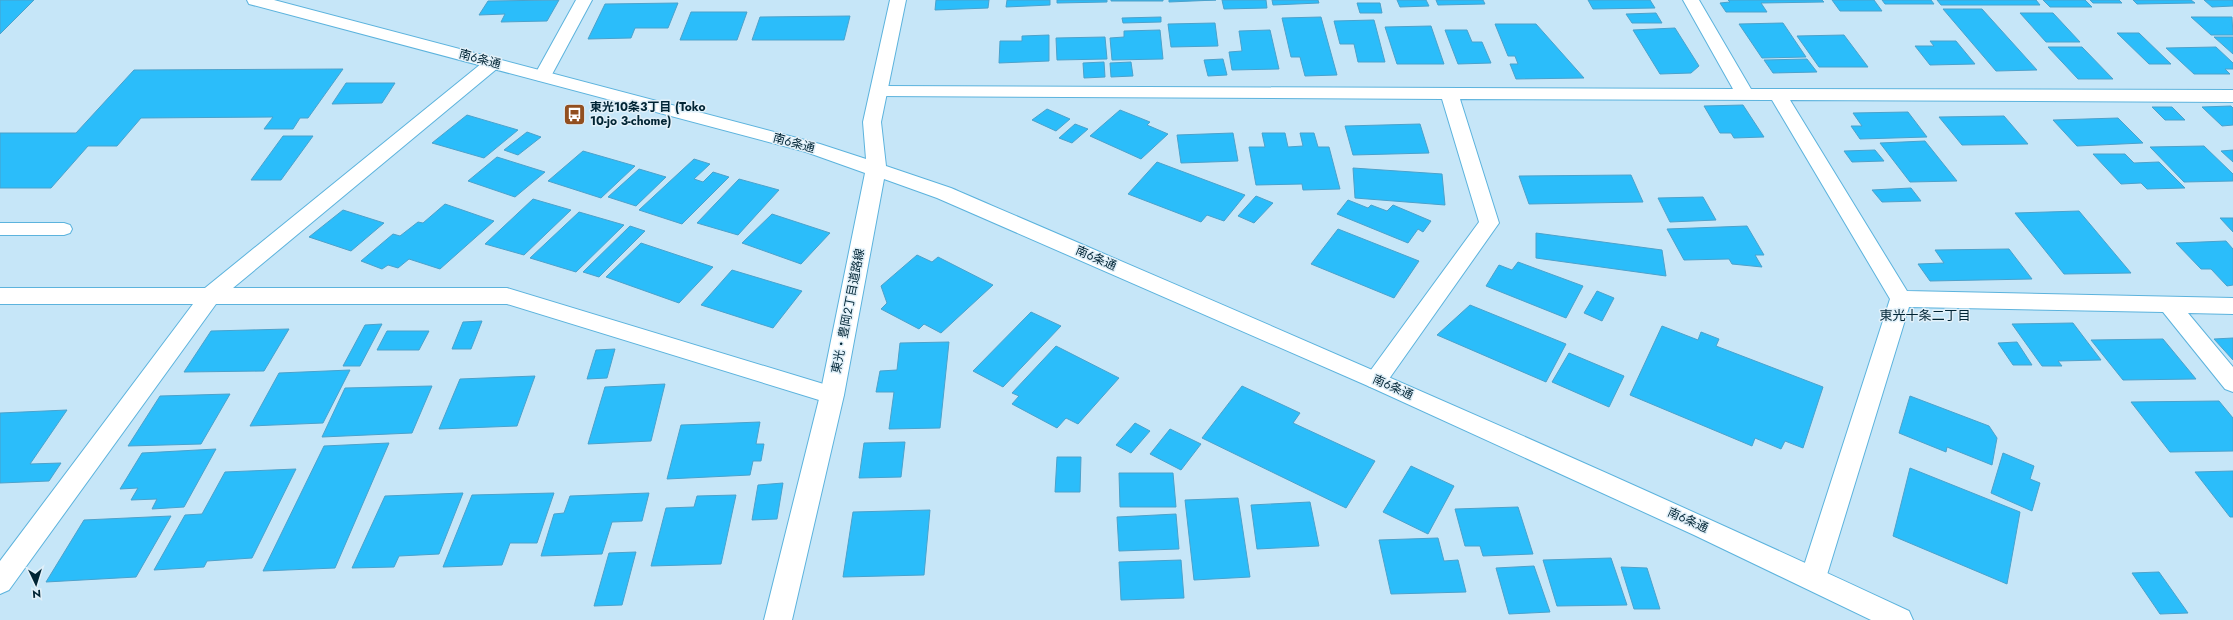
<svg xmlns="http://www.w3.org/2000/svg" width="2233" height="620" viewBox="0 0 2233 620" font-family="Jost,'Noto Sans JP',sans-serif">
	<style>
		.building { fill: #2bbdfa; stroke: #4ba2cc }
		.lines { fill: none; stroke-linecap: round; stroke-linejoin: round }
		.service-casing { stroke: #5cb3dd; stroke-width: 2 }
		.minor-casing { stroke: #5cb3dd; stroke-width: 2 }
		.tertiary-casing { stroke: #5cb3dd; stroke-width: 2 }
		.service { fill: #fff; fill-rule: evenodd }
		.minor { fill: #fff; fill-rule: evenodd }
		.tertiary { fill: #fff; fill-rule: evenodd }
		.labels { text-anchor: middle; dominant-baseline: central; stroke-width: 3; stroke-linejoin: round; paint-order: stroke }
		.street-label { font-size: 12px; fill: #002434; stroke: #e1f0f9 }
		.poi-label { font-size: 12px; font-weight: bold; fill: #002434; stroke: #e1f0f9; text-anchor: start }
		.neighbourhood-label { font-size: 13px; fill: #002434; stroke: #e1f0f9 }
	</style>
	<rect width="100%" height="100%" fill="#c6e6f8"/>
	<path class="building" d="M0 0H34L0 34Z
		M559 0 547 21 501 22 505 14 479 15 488 1Z
		M936 0H989L988 8 935 10Z
		M1007 0H1050V5L1006 7Z
		M1057 0H1107V2L1057 3Z
		M1111 0H1163V1H1111Z
		M1169 0H1216L1169 2Z
		M1222 0H1266L1267 8 1224 9Z
		M1272 0H1318L1319 3 1273 5Z
		M1397 0H1426L1429 6 1400 7Z
		M1436 0H1483L1485 4 1438 5Z
		M1588 0H1650L1655 8 1593 9Z
		M1728 0H1822L1824 2 1761 3 1767 12H1726L1720 3 1730 2Z
		M1832 0H1874L1882 11H1840Z
		M1882 0H1931L1934 4H1885Z
		M1937 0H2036L2040 5H1941Z
		M2043 0H2085L2092 7H2050Z
		M2090 0H2119L2122 3H2093Z
		M2133 0H2191L2195 3 2137 4Z
		M2204 0H2233V6L2212 7Z
		M678 3 668 28H635L631 38 588 39 605 4Z
		M1357 3H1380L1382 13H1360Z
		M1943 9H1982L2037 70 1996 71Z
		M691 12H747L737 40H680Z
		M1656 13 1662 23H1632L1626 14Z
		M2020 13H2053L2080 42H2046Z
		M850 16 844 40H752L760 17Z
		M1161 17V22L1123 23 1122 18Z
		M1321 17 1337 75 1305 76 1300 57H1291L1282 18Z
		M2191 17H2232L2233 35H2211Z
		M1374 20 1385 62H1358L1354 44H1340L1334 21Z
		M1215 23 1218 46 1171 47 1168 24Z
		M1783 23 1806 57 1762 58 1739 24Z
		M1495 24H1536L1584 78 1516 79 1510 64H1518L1515 56H1508Z
		M1431 26 1444 64H1397L1385 27Z
		M1675 28 1699 66 1691 73 1660 74 1633 30Z
		M1160 30 1163 59 1112 60 1110 38 1124 37V31Z
		M1270 30 1279 69 1232 70 1229 52 1242 51 1239 31Z
		M1445 30H1467L1472 42H1482L1491 63 1458 64Z
		M2117 33H2139L2171 64H2149Z
		M1049 35V61L999 63 1000 41H1022V36Z
		M1844 35 1868 67H1819L1797 36Z
		M1105 37 1107 59 1057 60 1056 38Z
		M2214 37H2233V54Z
		M1930 41H1956L1975 64 1930 65 1915 46H1934Z
		M2048 47H2082L2113 79H2078Z
		M2216 47 2233 63V69H2225L2230 74H2194L2166 48Z
		M1223 59 1227 75 1208 76 1204 60Z
		M1807 59 1817 72 1773 73 1764 60Z
		M1104 62 1105 77 1084 78 1083 63Z
		M1131 62 1133 76 1111 77 1110 63Z
		M343 69 308 118H300L293 129H264L273 117 141 118 117 146H88L51 188H0V133H76L134 70Z
		M346 83H395L382 103 332 104Z
		M1743 105 1764 137 1734 138 1731 133H1720L1704 106Z
		M2231 106 2233 108V125L2222 126 2202 107Z
		M2152 107H2172L2185 120H2165Z
		M1047 109 1070 119 1056 131 1032 120Z
		M1120 110 1150 122 1147 125 1168 134 1141 159 1090 136Z
		M1908 112 1927 137 1860 139 1851 126H1862L1853 113Z
		M467 115 518 130 484 158 432 143Z
		M2004 116 2028 144 1962 145 1939 117Z
		M2118 118 2143 143 2077 146 2053 120Z
		M1075 124 1088 129 1072 143 1059 138Z
		M1420 124 1429 153 1353 155 1345 126Z
		M527 132 541 137 518 155 504 150Z
		M1233 133 1238 161 1181 163 1177 135Z
		M1262 133H1285L1288 147 1303 146 1300 133H1314L1318 147H1329L1340 189 1303 190 1302 184 1256 185 1249 147H1265Z
		M283 136H313L281 180H251Z
		M1925 141 1957 181 1910 182 1880 143Z
		M2204 146 2233 174V181L2184 182 2150 147Z
		M1875 150 1884 161 1852 162 1844 151Z
		M2233 150V162L2221 151Z
		M583 151 635 166 601 198 548 181Z
		M2093 154H2125L2134 163 2159 162 2185 188 2147 189 2141 183 2121 184Z
		M497 157 545 172 515 197 468 181Z
		M694 159 710 164 694 179 703 182 713 172 729 177 682 224 639 210Z
		M1157 162 1245 195 1224 221 1207 215 1201 222 1128 194Z
		M1353 168 1442 174 1445 205 1355 198Z
		M639 169 666 177 636 206 608 197Z
		M1631 175 1643 202 1529 204 1519 176Z
		M739 179 779 190 738 235 697 223Z
		M1911 188 1921 201 1882 202 1872 190Z
		M1256 196 1273 203 1254 223 1238 216Z
		M1703 197 1716 220 1670 222 1658 198Z
		M533 199 571 210 524 255 485 244Z
		M1348 200 1368 208 1371 205 1387 211 1393 205 1431 221 1423 232 1418 229 1408 243 1337 214Z
		M445 204 494 221 440 269 409 259 398 268 388 265 382 269 361 261 393 234 400 236 418 222 423 223Z
		M343 210 384 223 351 251 309 237Z
		M2079 211 2131 273 2064 274 2015 213Z
		M579 212 624 225 576 272 530 258Z
		M772 214 830 233 801 264 742 243Z
		M2220 218H2233V232Z
		M630 226 645 231 599 277 583 272Z
		M1747 226 1764 255H1755L1762 267 1732 264 1729 259 1684 260 1667 229Z
		M1338 229 1419 261 1394 298 1311 264Z
		M1536 233 1662 250 1666 276 1536 258Z
		M2226 241 2233 249V285L2227 286 2211 269H2201L2176 243Z
		M641 243 713 267 679 303 606 277Z
		M2009 249 2032 279 1930 281 1918 264 1944 263 1935 250Z
		M917 255 932 262 938 257 993 285 941 333 924 324 919 329 881 309 887 303 881 286Z
		M1518 262 1583 286 1566 318 1486 286 1499 265 1512 270Z
		M732 270 802 291 773 328 701 305Z
		M1597 291 1614 298 1602 321 1584 313Z
		M1470 305 1566 344 1546 382 1437 335Z
		M1031 312 1061 326 1003 387 973 371Z
		M482 321 471 349H452L463 322Z
		M2073 323 2101 360 2058 361 2062 366H2042L2012 324Z
		M382 324 360 366H343L365 325Z
		M1662 326 1698 340 1701 332 1719 339 1716 346 1823 387 1803 448 1785 441 1781 449 1755 438 1752 446 1630 395Z
		M289 329 264 371 184 372 211 331Z
		M387 331H429L419 350H377Z
		M2233 338V360L2214 339Z
		M2163 339 2196 379 2123 380 2091 340Z
		M949 342 940 428 889 429 894 392H876L880 371 897 370 900 343Z
		M2017 342 2032 365H2013L1998 343Z
		M1056 346 1119 378 1078 424 1066 418 1057 428 1012 404 1019 396 1012 393Z
		M615 349 607 378 587 379 596 350Z
		M1569 353 1624 376 1609 407 1552 382Z
		M350 370 323 423 250 426 279 373Z
		M535 376 517 426 439 429 460 379Z
		M665 384 651 441 588 444 605 387Z
		M432 386 412 433 322 437 345 388Z
		M1242 386 1300 413 1293 423 1375 461 1346 508 1202 438Z
		M230 394 201 444 128 446 160 396Z
		M1910 396 1989 426 1997 438 1992 465 1947 447 1946 452 1899 433Z
		M2219 401 2233 418V451L2170 452 2131 402Z
		M67 410 30 464 61 463 49 481 0 483V413Z
		M760 422 756 444H764L761 461H753L750 475 667 479 681 425Z
		M1135 423 1150 431 1131 453 1116 445Z
		M1170 429 1201 444 1181 470 1150 454Z
		M905 442 901 477 859 478 864 443Z
		M389 443 335 568 263 571 324 446Z
		M216 449 184 507 152 509 157 499 131 500 138 488 120 489 142 453Z
		M2003 453 2034 466 2030 479 2040 483 2032 511 1991 493Z
		M1057 457H1081L1080 492H1055Z
		M1411 466 1454 486 1428 534 1383 512Z
		M1910 468 2020 512 2007 584 1893 536Z
		M296 469 252 558 207 561 204 567 154 570 185 515 202 514 225 472Z
		M2233 471V517H2230L2195 472Z
		M1119 473H1173L1176 507H1120Z
		M783 483 777 519 752 520 758 485Z
		M463 493 439 554 399 556 394 567 352 568 385 496Z
		M554 493 537 543H510L502 565 443 567 472 495Z
		M649 493 642 521 612 522 602 554 541 556 554 514 564 513 570 496Z
		M736 495 721 564 651 566 666 508 694 507 697 496Z
		M1238 498 1250 577 1194 580 1185 500Z
		M1310 502 1319 546 1257 549 1251 505Z
		M1518 507 1533 554 1483 556 1480 546H1465L1455 509Z
		M930 510 924 575 843 577 853 512Z
		M1176 514 1179 549 1119 551 1117 517Z
		M171 516 136 577 46 582 84 520Z
		M1438 538 1444 561 1458 560 1466 592 1391 594 1379 540Z
		M636 552 622 605 594 606 609 553Z
		M1611 558 1627 605 1557 606 1543 560Z
		M1181 560 1184 598 1121 600 1119 562Z
		M1534 566 1550 612 1509 614 1496 568Z
		M1621 567 1647 568 1660 609H1634Z
		M2159 572 2188 613 2160 614 2132 573Z"/>
	<g class="lines">
		<defs>
			<path id="service" d="M0 223H64L70 225 72 229 70 233 64 235H0Z"/>
			<path id="minor" d="M576 0H592L549 80 543 81 537 80 534 76Z
				M1683 0H1699L1751 89 2233 90V102L1790 100 1907 291 2233 298V314L2188 313 2233 367V392L2225 389 2163 312 1909 307 1826 578 1822 586 1813 590 1804 586 1800 578 1890 299 1772 100 1460 99 1499 223 1384 386 1376 389 1368 386 1364 380 1368 374 1479 222 1442 99 880 96 874 95 871 91 874 87 880 86 1733 89Z
				M493 58 499 59 502 63 499 67 233 288H507L840 389 844 395 840 401 832 404 507 304H216L9 590 0 594V561L193 304H0V288H205L487 59Z"/>
			<path id="tertiary" d="M247 0H274L820 144 866 159 863 122 890 0H906L881 122 886 166 951 188C1272 326 1592 463 1909 611L1913 620H1871L1694 535 1368 386 937 198 884 179 844 395 792 620H764L820 395 865 173 806 152 249 4Z"/>
		</defs>
		<use href="#service" class="service-casing"/>
		<use href="#minor" class="minor-casing"/>
		<use href="#tertiary" class="tertiary-casing"/>
		<use href="#service" class="service"/>
		<use href="#minor" class="minor"/>
		<use href="#tertiary" class="tertiary"/>
	</g>
	<defs>
		<symbol id="bus-square" viewBox="-11 -11 22 22"><rect x="-9" y="-9" width="18" height="18" rx="4" fill="#924f20" stroke="#e1f0f9"/><path d="M-5-6H5V4H4V6H2V4H-2V6H-4V4H-5ZM-3.5-4V0h7V-4ZM-3.5 1.2v1.5H-2V1.2ZM2 1.2v1.5H3.5V1.2Z" fill="#fff"/></symbol>
	</defs>
	<g fill-rule="evenodd">
		<use href="#bus-square" x="562" y="102" width="25" height="25"/>
	</g>
	<g class="labels">
		<g class="street-label">
			<text transform="translate(480 59) rotate(15)">南6条通</text>
			<text transform="translate(794 143) rotate(15)">南6条通</text>
			<text transform="translate(1096 258) rotate(23)">南6条通</text>
			<text transform="translate(848 311) rotate(-79)">東光・豊岡2丁目道路線</text>
			<text transform="translate(1393 387) rotate(24)">南6条通</text>
			<text transform="translate(1688 520) rotate(24)">南6条通</text>
		</g>
		<g class="poi-label">
			<text x="590" y="107">東光10条3丁目 (Toko<tspan x="590" dy="14">10-jo 3-chome)</tspan></text>
		</g>
		<g class="neighbourhood-label">
			<text x="1925" y="315">東光十条二丁目</text>
		</g>
	</g>
	<g transform="translate(36 584) rotate(176)" stroke="#e1f0f9" stroke-width="3" paint-order="stroke">
	<path d="M0-3L7 15L0 10L-7 15Z" fill="#002434"/>
	<text y="-6" font-size="11" font-weight="bold" text-anchor="middle" fill="#002434">N</text>
	</g>
</svg>
